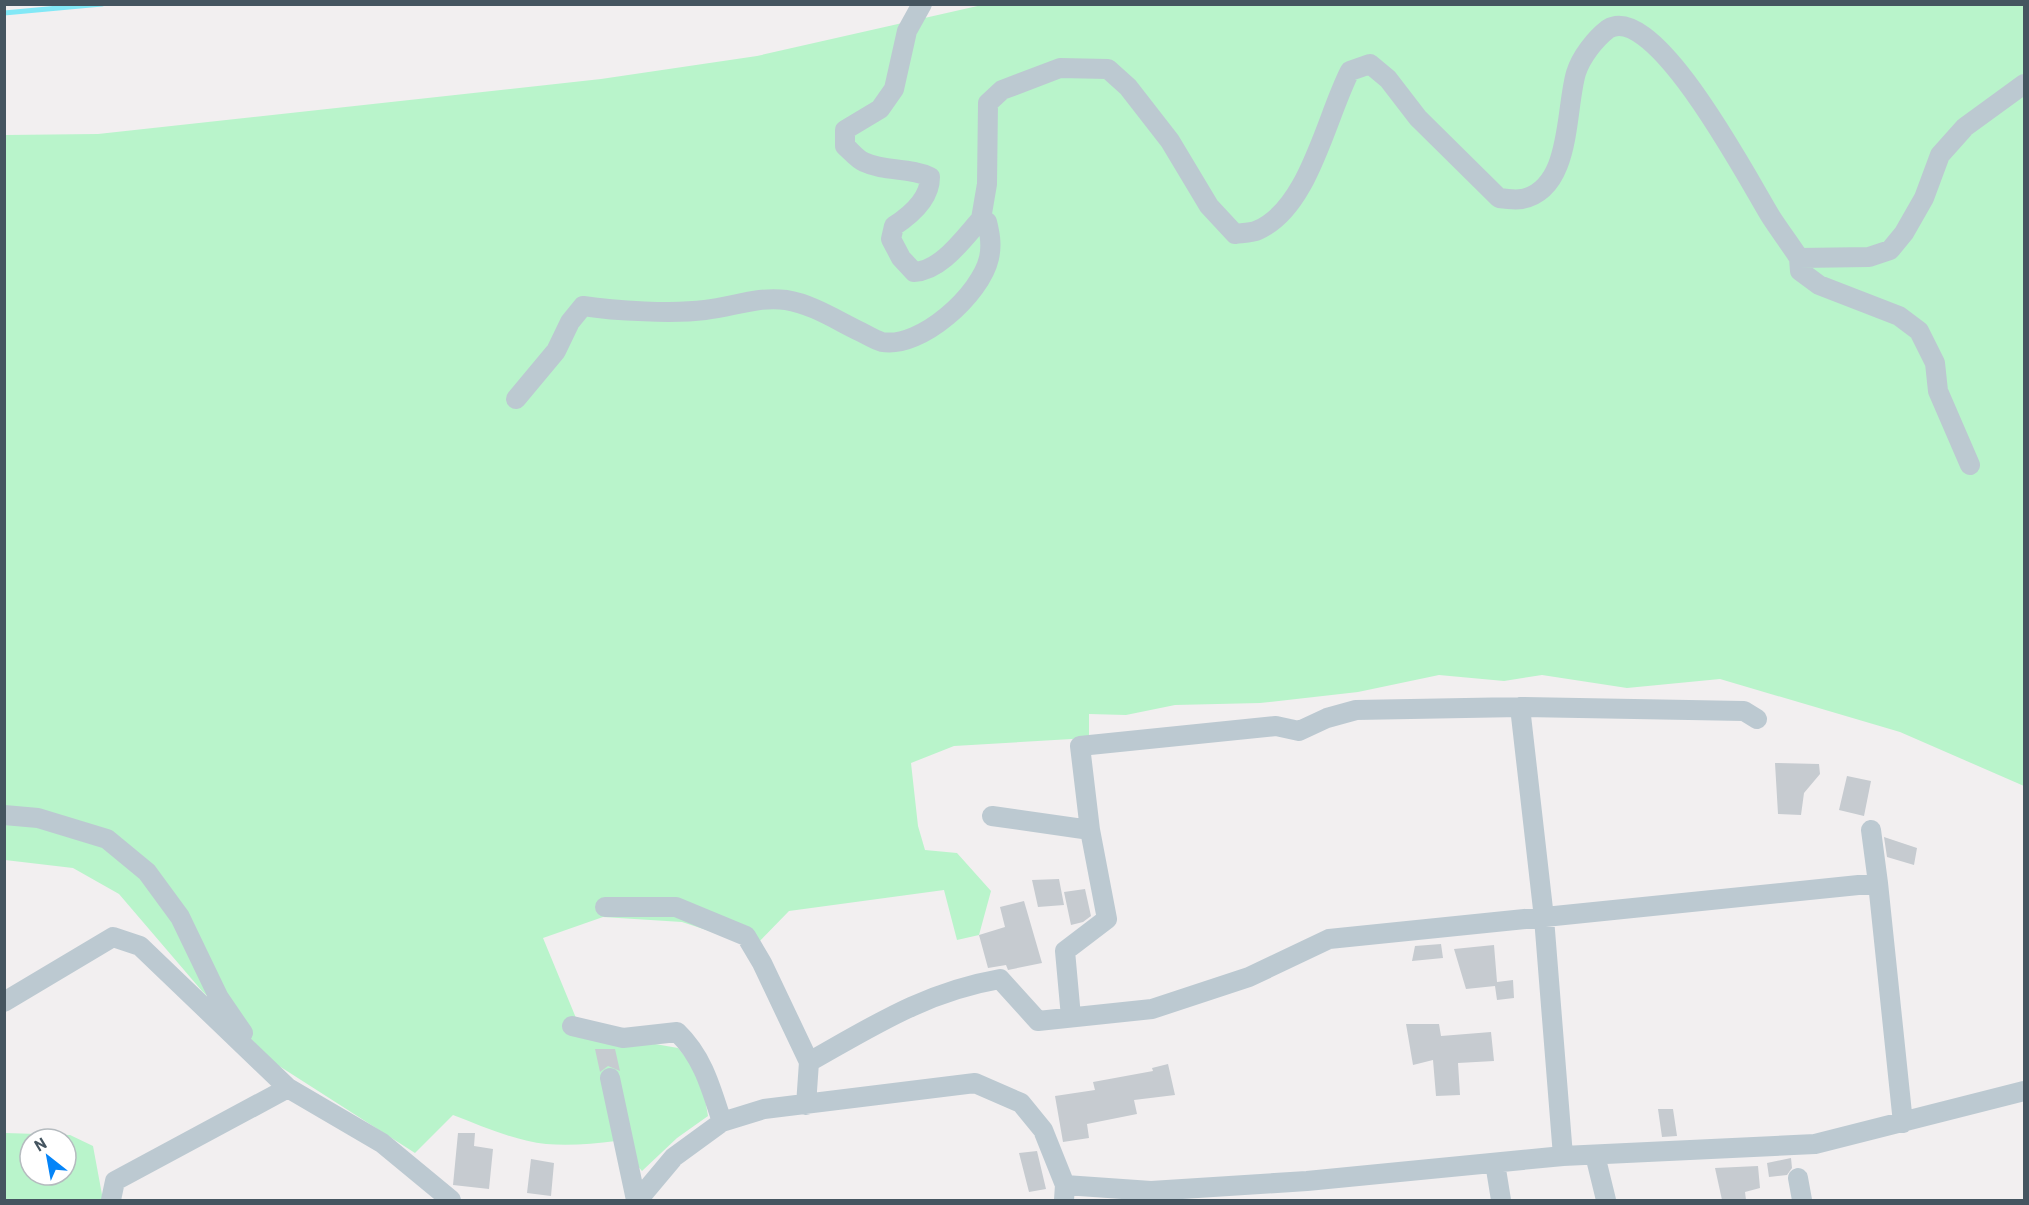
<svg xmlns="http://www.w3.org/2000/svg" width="2029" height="1205" viewBox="0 0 2029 1205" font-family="Barlow,sans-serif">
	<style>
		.green { fill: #b9f4cb; fill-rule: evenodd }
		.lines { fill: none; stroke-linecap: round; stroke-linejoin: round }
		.stream { stroke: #82e8f6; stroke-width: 5 }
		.building { fill: #c6cbd0 }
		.street { stroke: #bcc9d1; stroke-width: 20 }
	</style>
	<rect width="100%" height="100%" fill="#f2eff0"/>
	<path class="green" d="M982 5H2024V786L1900 732 1720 679 1627 688 1542 675 1504 681 1439 675 1358 692 1260 703 1175 705 1126 715 1089 714V738L954 746 911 763 918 826 925 850 957 853 991 891 979 935 957 940 944 890 789 911 755 946 682 922 603 917 543 938 576 1018 610 1045 655 1044 678 1048 701 1076 708 1116 677 1138 642 1171 616 1141C592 1144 569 1146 546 1144 515 1141 482 1126 453 1115L415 1153 276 1064 202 991 119 894 73 868 5 860V135L98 134 601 79 757 56Z
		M5 1133 70 1135 93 1146 103 1200H5ZM30 1139H66V1175H30Z"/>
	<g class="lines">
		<path class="stream" d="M4 13 102 4"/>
	</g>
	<path class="building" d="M1775 763 1819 764 1820 774 1804 793 1801 815 1778 814Z
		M1847 776 1871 781 1864 816 1839 810Z
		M1884 837 1917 848 1914 865 1887 857Z
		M1059 879 1064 905 1038 907 1032 880Z
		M1085 889 1091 916 1083 922 1071 925 1064 892Z
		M1024 901 1042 963 1008 970 1006 965 988 968 979 935 1005 927 1000 907Z
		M1441 944 1443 958 1412 961 1415 946Z
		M1494 945 1497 982 1513 980 1514 998 1497 1000 1495 986 1466 989 1454 949Z
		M1406 1024H1439L1441 1036 1491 1032 1494 1061 1458 1063 1460 1095 1436 1096 1433 1060 1413 1065Z
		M595 1049H615L620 1071 608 1066 600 1072Z
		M1168 1064 1175 1095 1134 1100 1137 1114 1087 1124 1089 1138 1063 1142 1055 1096 1095 1090 1093 1082 1153 1071 1152 1068Z
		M1658 1109H1673L1677 1136 1662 1137Z
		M458 1133H475L474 1146 493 1149 489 1189 453 1185Z
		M1037 1151 1046 1189 1029 1192 1019 1153Z
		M1791 1158 1792 1168 1787 1175 1769 1177 1767 1163Z
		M531 1159 554 1163 551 1196 527 1193Z
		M1758 1166 1760 1188 1745 1192 1746 1200H1722L1715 1168Z"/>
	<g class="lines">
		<path class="street" d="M981 219 987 184 988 103 1002 90 1060 68 1108 69 1128 87 1170 141 1209 206 1235 234C1242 233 1252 233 1258 230 1309 208 1326 117 1350 71L1370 64 1388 79 1418 118 1499 198C1506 199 1515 200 1522 199 1572 189 1565 110 1576 73 1581 57 1595 39 1608 29 1655 0 1751 185 1771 217 1780 231 1790 244 1799 258L1869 257 1890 250 1904 233 1924 198 1940 155 1965 127 2024 84
			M1799 258 1800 271 1819 285 1899 316 1919 331 1935 363 1938 391 1970 465
			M516 399 556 351 570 322 583 306C615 311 674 314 705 310 733 307 758 296 786 300 812 304 838 321 861 332 867 335 875 340 882 342 921 349 981 294 989 258 992 245 990 234 987 222L981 219C963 239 941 271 914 272L901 258 891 239 894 226C911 215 930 198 930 177 909 167 885 172 864 162 857 159 851 151 845 146V130L880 109 894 89 907 31 922 4
			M1520 707 1544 918 1563 1156
			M4 815 38 818 107 839 147 872 180 917 219 998 243 1033
			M992 816 1090 830 1107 919 1065 951 1071 1017
			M1090 830 1080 746 1276 726 1299 731 1327 718 1356 710 1520 707 1744 711 1757 719
			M1871 830 1878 883
			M605 907H676L746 936 762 963 809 1062
			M4 1002 113 937 140 946 288 1088 382 1143 451 1200
			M572 1026 623 1038 677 1032C703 1057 711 1088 722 1122
			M610 1078 636 1200
			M806 1105 809 1062C873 1026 925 992 1000 979L1038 1021 1152 1009 1249 977 1329 939 1878 883 1903 1123
			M1595 1155 1606 1200
			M1495 1163 1501 1200
			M1798 1178 1802 1200
			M1065 1185 1151 1191 1307 1181 1563 1156 1815 1144 2024 1091
			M111 1200 115 1181 288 1088
			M638 1200 674 1157 722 1122 764 1109 975 1083 1021 1103 1043 1130 1065 1185 1064 1200"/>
	</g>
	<rect width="2029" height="1205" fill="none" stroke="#455560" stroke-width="12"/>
	<g transform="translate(48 1157) rotate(329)"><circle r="28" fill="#ffffff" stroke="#b5bbbf" stroke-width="1.5"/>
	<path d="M0-4.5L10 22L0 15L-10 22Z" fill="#0484f8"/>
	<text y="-9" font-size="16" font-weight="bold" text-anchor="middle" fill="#455560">N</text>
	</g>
</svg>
